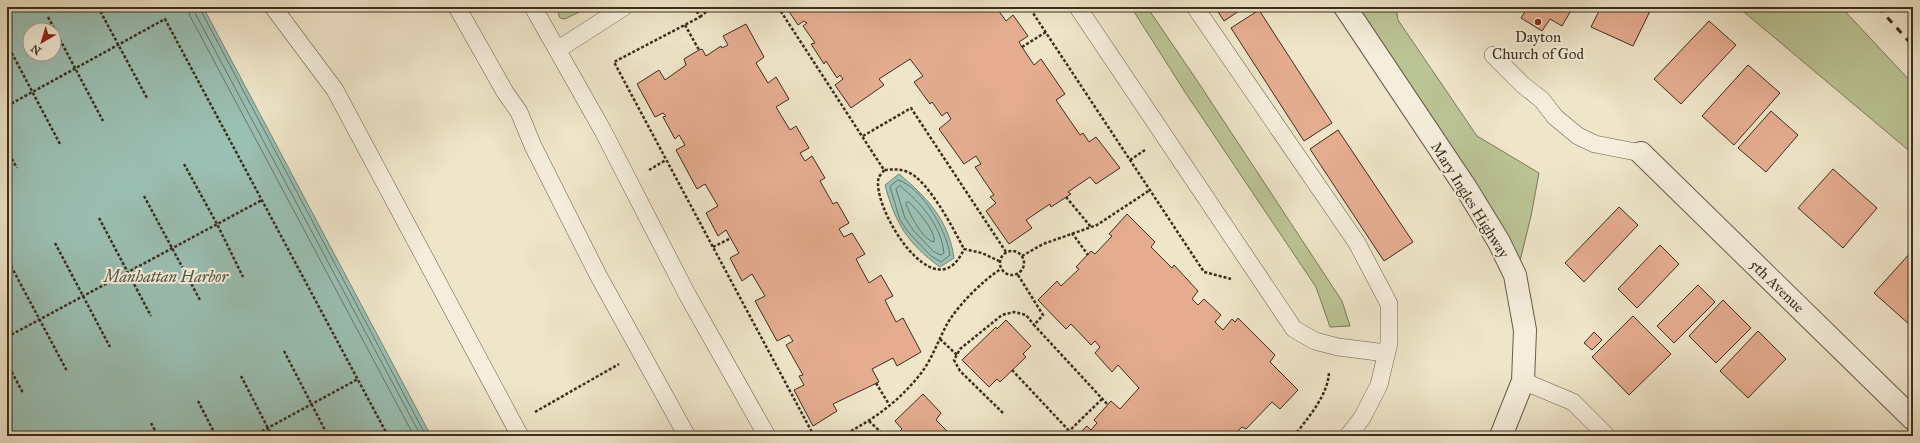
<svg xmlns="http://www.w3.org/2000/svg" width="1920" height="443" viewBox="0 0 1920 443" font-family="'IM FELL Great Primer',serif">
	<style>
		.green { fill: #bbc495; stroke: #7b795a }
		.water { fill: #9abfb3; stroke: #748577; fill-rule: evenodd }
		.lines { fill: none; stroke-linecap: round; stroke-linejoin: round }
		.shore { stroke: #6a7668; stroke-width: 1 }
		.building { fill: #e5ac90; stroke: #3b2e1e }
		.service-casing { stroke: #685c49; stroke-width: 18 }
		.minor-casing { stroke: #685c49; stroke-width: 24 }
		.tertiary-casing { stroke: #685c49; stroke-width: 24 }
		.path { stroke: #3b2e1e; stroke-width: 2.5; stroke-dasharray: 3 2; stroke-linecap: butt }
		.service { stroke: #f5eedc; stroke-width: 17 }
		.minor { stroke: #f5eedc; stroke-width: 22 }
		.tertiary { stroke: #f5eedc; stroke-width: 22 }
		.rail { stroke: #3b2e1e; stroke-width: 3; stroke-dasharray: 7 7; stroke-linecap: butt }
		.poi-dot { fill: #8f2418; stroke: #f5eedc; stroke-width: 1.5 }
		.labels { text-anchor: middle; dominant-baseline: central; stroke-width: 4; stroke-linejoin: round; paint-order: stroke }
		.poi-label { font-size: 15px; fill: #3b2e1e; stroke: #f5eedc }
		.street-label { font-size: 15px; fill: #3b2e1e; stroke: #f5eedc }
		.water-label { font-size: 16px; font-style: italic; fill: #535243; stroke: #f5eedc }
	</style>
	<rect width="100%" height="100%" fill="#efe5c9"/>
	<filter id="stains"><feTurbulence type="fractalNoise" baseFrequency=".005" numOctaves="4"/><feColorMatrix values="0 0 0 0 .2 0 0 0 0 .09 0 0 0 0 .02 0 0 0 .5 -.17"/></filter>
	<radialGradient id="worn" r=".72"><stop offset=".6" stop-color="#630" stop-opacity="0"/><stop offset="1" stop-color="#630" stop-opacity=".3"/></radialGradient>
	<path class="green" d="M567 7H589L565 19 560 18 558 13Z
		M1131 7H1147L1198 82 1342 301 1350 326 1330 327 1316 287 1185 92Z
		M1358 7H1396L1398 20 1477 136 1539 173 1531 216 1519 265 1508 240 1430 114Z
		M1738 7H1841L1913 84V154Z"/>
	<path class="water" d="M7 7H203L431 436H7ZM30 30H54V54H30Z
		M899 174C927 197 949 221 954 258L940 267C908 244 895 223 885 185Z"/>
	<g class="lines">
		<path class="shore" d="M188 7 190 16 414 436
			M194 7 195 13 421 436
			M199 7 426 436
			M898 180C922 187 947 231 950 255L941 262 931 256 909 233 900 220 890 187Z
			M900 186C921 203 941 225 944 253L941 255 934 252 913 230 905 218 896 189Z
			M907 202H909C917 210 936 231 934 242 923 240 910 215 906 204Z"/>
	</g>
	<path class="building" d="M786 7H996L1006 21 1013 15 1028 36 1019 42 1022 47 1034 65 1041 59 1065 94 1056 100 1080 135 1083 133 1089 142 1096 137 1120 168 1096 184 1090 177 1068 192 1071 194 1051 207 1050 204 1026 220 1032 228 1009 244 986 211 996 203 990 197 994 195 975 167 981 164 976 156 964 164 939 129 951 119 947 112 942 116 932 102 930 104 914 82 923 76 910 59 879 79 884 85 851 108 835 85 843 79 840 75 837 78 826 61 824 64 811 44 815 43 803 26 807 23 804 21 798 25Z
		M1215 7H1245L1224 21Z
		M1528 7H1573L1562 26 1550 19 1542 31 1521 18Z
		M1601 7H1652L1633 46 1591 27Z
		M1259 10 1332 123 1304 141 1231 28Z
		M1709 21 1736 45 1681 104 1654 79Z
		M746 24 764 57 756 63 768 83 776 77 789 99 776 107 790 130 796 126 809 148 800 153 805 161 812 156 825 178 820 181 833 204 837 202 849 223 839 229 844 237 852 233 865 254 856 259 869 283 881 275 893 296 885 300 896 322 903 318 921 352 897 366 893 358 872 369 879 382 833 404 837 411 813 426 794 390 804 385 799 376 803 375 786 345 793 341 789 335 777 341 755 301 765 296 752 274 742 281 730 258 739 253 726 230 718 236 706 213 718 206 705 184 697 189 676 150 685 145 679 135 675 139 663 117 666 116 663 113 655 117 637 84 659 70 665 80 686 65 684 59 699 50 702 49 706 56 721 46 722 48 728 45 723 36Z
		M1748 65 1780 93 1734 145 1702 116Z
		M1771 111 1798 135 1766 172 1738 148Z
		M1338 130 1413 242 1384 261 1310 149Z
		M1833 169 1877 208 1843 248 1798 208Z
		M1619 207 1638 225 1584 282 1565 263Z
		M1127 214 1155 242 1151 247 1172 268 1174 265 1198 291 1192 299 1198 305 1204 299 1221 315 1215 322 1223 330 1232 319 1235 322 1238 318 1275 355 1270 362 1298 390 1280 409 1272 402 1246 429 1242 427 1236 433 1237 436H1077L1087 426 1091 430 1097 423 1094 420 1111 401 1120 409 1139 388 1118 365 1112 372 1095 353 1100 347 1095 341 1091 345 1071 324 1066 329 1038 300 1057 281 1061 286 1079 269 1076 267 1091 251 1095 254 1112 236 1109 234Z
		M1660 245 1679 264 1637 308 1618 289Z
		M1913 250V322L1910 325 1874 293Z
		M1698 285 1715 302 1674 343 1657 326Z
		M1723 300 1751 328 1716 363 1689 336Z
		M1633 316 1671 354 1629 395 1592 357Z
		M1006 320 1031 346 1023 354 1026 357 1000 382 997 379 989 387 962 360 996 327 997 329Z
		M1758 331 1786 359 1748 398 1720 371Z
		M1594 332 1602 340 1592 350 1584 343Z
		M923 394 941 413 936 420 952 436H895L902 429 895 421Z"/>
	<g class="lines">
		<defs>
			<path id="service" d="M273 7 335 90 520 436
				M457 7 505 92 519 112 533 146 598 275 687 436
				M533 7 603 131 688 296 767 436
				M1082 7 1079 9 1294 329 1315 341 1338 347 1386 353
				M1195 7 1357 243 1389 304V343L1379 385 1362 418 1348 436
				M557 50 624 7
				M1493 55 1523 85 1542 100 1555 117 1578 136 1595 144 1641 153
				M1523 381 1573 402 1607 436"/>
			<path id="minor" d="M1641 153 1913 419"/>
			<path id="tertiary" d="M1345 7 1466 188 1499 242 1515 275 1525 330 1523 381 1501 436"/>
		</defs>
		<use href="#service" class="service-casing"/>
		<use href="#minor" class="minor-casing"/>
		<use href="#tertiary" class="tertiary-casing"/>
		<path class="path" d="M98 7 147 98
			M694 7 700 17 614 62 814 436
			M778 7 884 170C893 169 900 169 908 172 929 181 954 230 964 249L982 253 999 261
			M1036 7 1031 10 1204 272 1231 279
			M48 17 103 121
			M700 17 712 7
			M685 25 699 50
			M7 44 60 144
			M1022 47 1046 32
			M7 106 165 19 388 436
			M863 136 911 108 1006 252
			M7 150 17 168
			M1130 160 1145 150
			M184 164 217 224 243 277
			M649 170 666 160
			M884 170C883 172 880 175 879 177 869 203 935 315 964 249
			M144 196 200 300
			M1066 197 1091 227
			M99 218 151 316
			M1072 233 1088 255
			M55 243 110 347
			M713 247 731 238
			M1000 263a12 12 0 1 1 24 0a12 12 0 1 1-24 0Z
			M1022 256 1043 244 1097 225 1150 190
			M11 266 67 371
			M1018 275 1043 315 1034 325 1108 405
			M7 337 262 200
			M940 339 957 355
			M284 351 328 436
			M7 363 23 393
			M1012 370 1074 436
			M241 376 272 436
			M876 383 890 406
			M198 401 216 436
			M535 412 619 364
			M1003 413 960 371 954 360 960 349 1002 315 1014 312 1026 315 1034 325
			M869 421 885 436
			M151 423 158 436
			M253 436 358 379
			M842 436C872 420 896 404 918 377 931 362 937 343 946 326 956 307 983 280 1001 269
			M1064 436 1102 399
			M1294 436C1308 418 1329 394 1329 371"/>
		<use href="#service" class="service"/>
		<use href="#minor" class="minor"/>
		<use href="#tertiary" class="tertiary"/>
		<path class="rail" d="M1878 7 1913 46"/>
	</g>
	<circle class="poi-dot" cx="1538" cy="22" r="4"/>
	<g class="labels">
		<g class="poi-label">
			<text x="1538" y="37">Dayton<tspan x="1538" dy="17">Church of God</tspan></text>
		</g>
		<g class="street-label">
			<text transform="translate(1470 200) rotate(58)">Mary Ingles Highway</text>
			<text transform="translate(1777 286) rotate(44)">5th Avenue</text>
		</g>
		<g class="water-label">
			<text x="166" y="276">Manhattan Harbor</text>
		</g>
	</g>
	<rect width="1920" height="443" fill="none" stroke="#efe5c9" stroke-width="24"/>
	<rect x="8" y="8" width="1904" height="427" fill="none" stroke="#3b2e1e" stroke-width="2"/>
	<rect x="12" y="12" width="1896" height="419" fill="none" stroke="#3b2e1e"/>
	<g transform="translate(42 42) rotate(218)"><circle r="19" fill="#f5eedc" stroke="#aba190"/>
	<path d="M0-3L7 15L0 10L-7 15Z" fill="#8f2418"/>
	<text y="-6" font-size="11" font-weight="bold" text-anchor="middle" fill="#3b2e1e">N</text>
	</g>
	<rect width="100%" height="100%" filter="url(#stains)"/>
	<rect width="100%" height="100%" fill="url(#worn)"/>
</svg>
